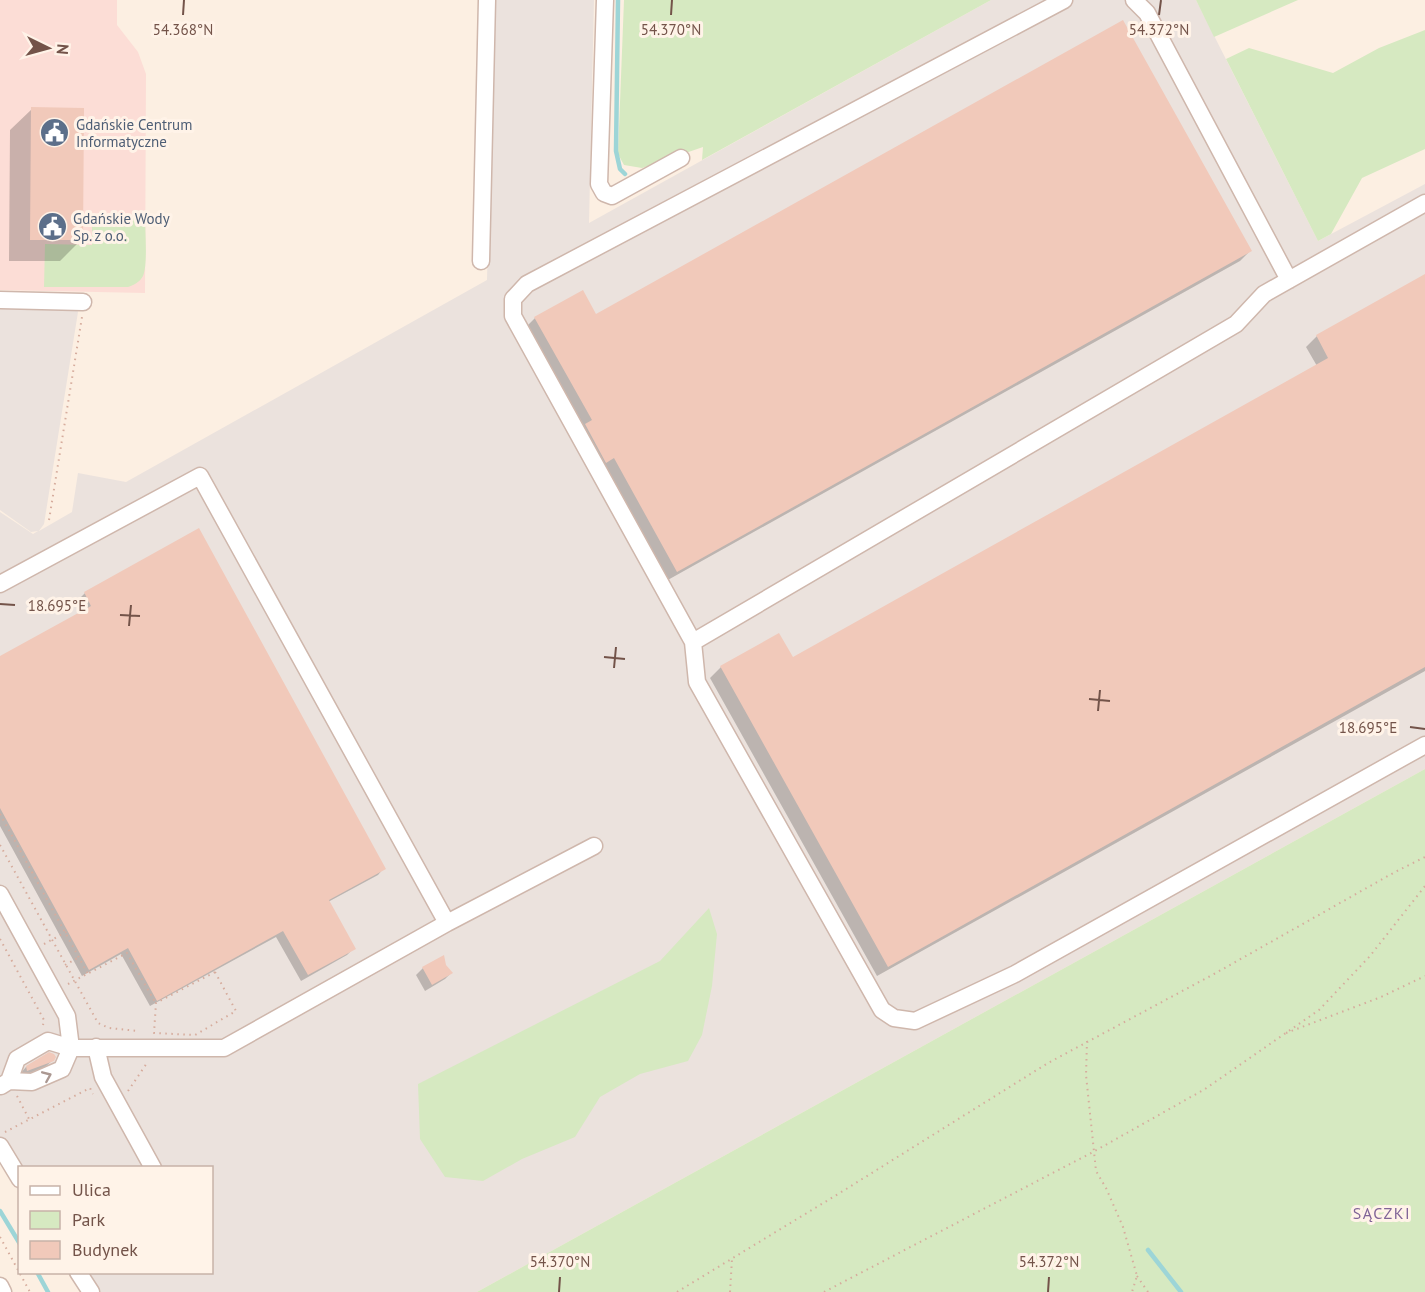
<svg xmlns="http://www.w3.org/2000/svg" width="1425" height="1292" viewBox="0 0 1425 1292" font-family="'PT Sans',sans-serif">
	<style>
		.commercial { fill: #fcddd6 }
		.industrial { fill: #ebe2dd }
		.green { fill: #d6e9c1 }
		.shadow { fill: #0003 }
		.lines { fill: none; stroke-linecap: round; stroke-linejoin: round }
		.stream { stroke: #9dd5d7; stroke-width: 4.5 }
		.building { fill: #f1c9ba }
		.minor-casing { stroke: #cfb7ac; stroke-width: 19 }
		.path { stroke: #d6ac9d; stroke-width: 2; stroke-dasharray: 1.5 4.5; stroke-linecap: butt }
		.minor { stroke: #fff; stroke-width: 16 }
		.oneway { stroke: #ab9892 }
		.ticks { fill: none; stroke: #735349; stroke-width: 2 }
		.labels { text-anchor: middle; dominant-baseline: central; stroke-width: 6; stroke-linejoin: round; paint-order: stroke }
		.service-label { font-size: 15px; fill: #4e5e75; stroke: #fff3e8; text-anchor: start }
		.neighbourhood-label { font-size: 16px; letter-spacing: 1.5px; fill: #806497; stroke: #fff3e8 }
		.ticks-label { font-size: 15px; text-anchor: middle; fill: #735349; stroke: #fff3e8; stroke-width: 6; stroke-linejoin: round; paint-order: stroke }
	</style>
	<rect width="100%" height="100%" fill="#fcefe2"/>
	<path class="commercial" d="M0 0H117V25L138 52 146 74 145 293 0 290Z"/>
	<path class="industrial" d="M494 0H594L589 223 991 0H1196L1318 241 1425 184V769L477 1292H80L68 1273 212 1272V1168H20L19 1192 0 1160V512L33 534 38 531 31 532 0 510V305H75L78 312 44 524 39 531 72 512 78 473 126 482 487 280Z"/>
	<path class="green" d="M624 0H991L702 160 703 147 642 168 624 165 618 154Z
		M1196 0H1298L1214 37Z
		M1425 30V149L1362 178 1331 234 1318 241 1226 59 1249 48 1333 73 1379 48Z
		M92 216H145C145 230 148 265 143 276 140 282 134 285 128 287H44L45 244 92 245Z
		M1425 769V1292H477Z
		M709 908 717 934 712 986 702 1035 688 1061 640 1074 600 1097 575 1137 522 1159 483 1181 445 1177 420 1139 418 1084 660 961Z"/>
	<path class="shadow" d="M32 109 81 240 60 261H9L10 130Z
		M1250 251 1240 261 666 581 525 328 535 318 596 316Z
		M1425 276V671L877 976 710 678 721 667 779 635 792 659 1317 366 1306 347 1317 336Z
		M85 593 384 868 378 875 328 902 354 948 347 955 301 981 276 937 150 1006 121 954 82 976 0 826V658L84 611 78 600Z
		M423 968 451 973 445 979 425 991 416 975Z
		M53 1060 45 1067 20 1077V1074L26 1067Z"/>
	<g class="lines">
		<path class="stream" d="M618 0 616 151 620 169 625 174
			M0 1211 20 1244
			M1148 1250 1181 1292
			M37 1272 48 1292"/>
	</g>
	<path class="building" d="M1123 20 1252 251 677 572 614 458 606 463 585 424 592 420 534 317 583 290 596 314Z
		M31 107 84 108 83 240H30Z
		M1425 274V667L888 967 720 666 779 633 793 657 1328 358 1316 335Z
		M199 528 386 869 329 900 356 949 308 975 283 931 157 1001 128 948 89 970 0 808V656L91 606 84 592Z
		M444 955 446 965 453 973 432 985 422 967Z
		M49 1052 54 1054 56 1057 54 1061 27 1071 26 1066Z"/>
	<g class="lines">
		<defs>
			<path id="minor" d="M605 0 599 184 604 193 612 196 681 158
				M1064 0 527 284 513 299V316L693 642 697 682 882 1010 894 1018 915 1021 1015 974 1425 745
				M1134 0 1147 13 1289 280
				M481 261 487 0
				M0 300 83 302
				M0 584 200 476 447 923
				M693 642 1236 324 1264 294 1425 203
				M0 894 67 1016 71 1048 62 1069 32 1082 9 1081 1 1086
				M96 1047 103 1077 153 1168
				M9 1081 17 1059 48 1041 71 1048H224L447 923 594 846
				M0 1146 20 1179
				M78 1272 91 1292
				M0 1286 3 1292"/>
		</defs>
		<use href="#minor" class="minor-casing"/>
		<path class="path" d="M49 520 82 317
			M0 814 88 974
			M0 845 98 1023 109 1028 138 1031
			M0 939 44 1020 43 1025
			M44 944 68 931
			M65 965 79 957
			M215 972 236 1011 195 1035 154 1033 156 1003Z
			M68 984 127 953 155 1002
			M1286 1033 1381 997 1425 976
			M1087 1041 1086 1075 1096 1171 1106 1188 1123 1227 1137 1276 1132 1292
			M128 1091 147 1063
			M17 1096 29 1119
			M5 1132 90 1088 93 1094
			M0 1237 30 1292
			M1137 1276 1148 1292
			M677 1292 843 1191 1048 1063 1214 974 1395 872 1425 857
			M730 1292 732 1259
			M824 1292 1093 1152 1205 1089 1319 1010 1370 956 1425 886"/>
		<use href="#minor" class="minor"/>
	</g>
	<defs><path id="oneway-chevron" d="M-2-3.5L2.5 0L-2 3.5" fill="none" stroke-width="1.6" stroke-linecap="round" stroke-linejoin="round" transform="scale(1.5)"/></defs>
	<use class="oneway" href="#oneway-chevron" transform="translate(47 1076) rotate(-23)"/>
	<path class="ticks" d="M183 15 184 0M671 15 672 0M1159 15 1161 0M0 604 15 605M120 615 140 616M129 626 131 605M604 657 625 659M614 668 616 647M1089 699 1110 701M1098 711 1100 690M1410 727 1425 729M559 1292 560 1277M1048 1292 1049 1277"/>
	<defs>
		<symbol id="civic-disc" viewBox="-11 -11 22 22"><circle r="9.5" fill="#5c6f8a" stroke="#fff3e8"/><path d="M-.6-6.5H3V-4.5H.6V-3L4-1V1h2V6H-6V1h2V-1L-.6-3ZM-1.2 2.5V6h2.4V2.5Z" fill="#fff"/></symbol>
	</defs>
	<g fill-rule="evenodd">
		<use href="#civic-disc" x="38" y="116" width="33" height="33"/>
		<use href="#civic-disc" x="36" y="210" width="33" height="33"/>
	</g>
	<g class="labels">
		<g class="service-label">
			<text x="76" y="124">Gdańskie Centrum<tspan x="76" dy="17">Informatyczne</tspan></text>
			<text x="73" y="218">Gdańskie Wody<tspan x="73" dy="17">Sp. z o.o.</tspan></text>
		</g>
		<g class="neighbourhood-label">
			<text x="1382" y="1213">SĄCZKI</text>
		</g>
	</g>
	<g class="ticks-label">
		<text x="183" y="35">54.368°N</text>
		<text x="671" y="35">54.370°N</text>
		<text x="1159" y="35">54.372°N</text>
		<text x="57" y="611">18.695°E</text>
		<text x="1368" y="733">18.695°E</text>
		<text x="560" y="1267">54.370°N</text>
		<text x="1049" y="1267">54.372°N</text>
	</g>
	<rect x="18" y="1166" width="195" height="108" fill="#fff3e8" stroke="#c7b3a8" stroke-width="1.5"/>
	<rect x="30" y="1186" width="30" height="9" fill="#ffffff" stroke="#c7b3a8" stroke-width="1.5"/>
	<text x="72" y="1196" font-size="18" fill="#735349">Ulica</text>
	<rect x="30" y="1211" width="30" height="18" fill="#d6e9c1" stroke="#c7b3a8" stroke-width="1.5"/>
	<text x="72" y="1226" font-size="18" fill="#735349">Park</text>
	<rect x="30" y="1241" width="30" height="18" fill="#f1c9ba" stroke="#c7b3a8" stroke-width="1.5"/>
	<text x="72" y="1256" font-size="18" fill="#735349">Budynek</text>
	<g transform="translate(48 48) rotate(95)" stroke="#fff3e8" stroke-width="4.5" paint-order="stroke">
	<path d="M0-4.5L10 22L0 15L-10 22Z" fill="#735349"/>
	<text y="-9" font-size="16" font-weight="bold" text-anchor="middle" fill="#735349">N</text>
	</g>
</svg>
